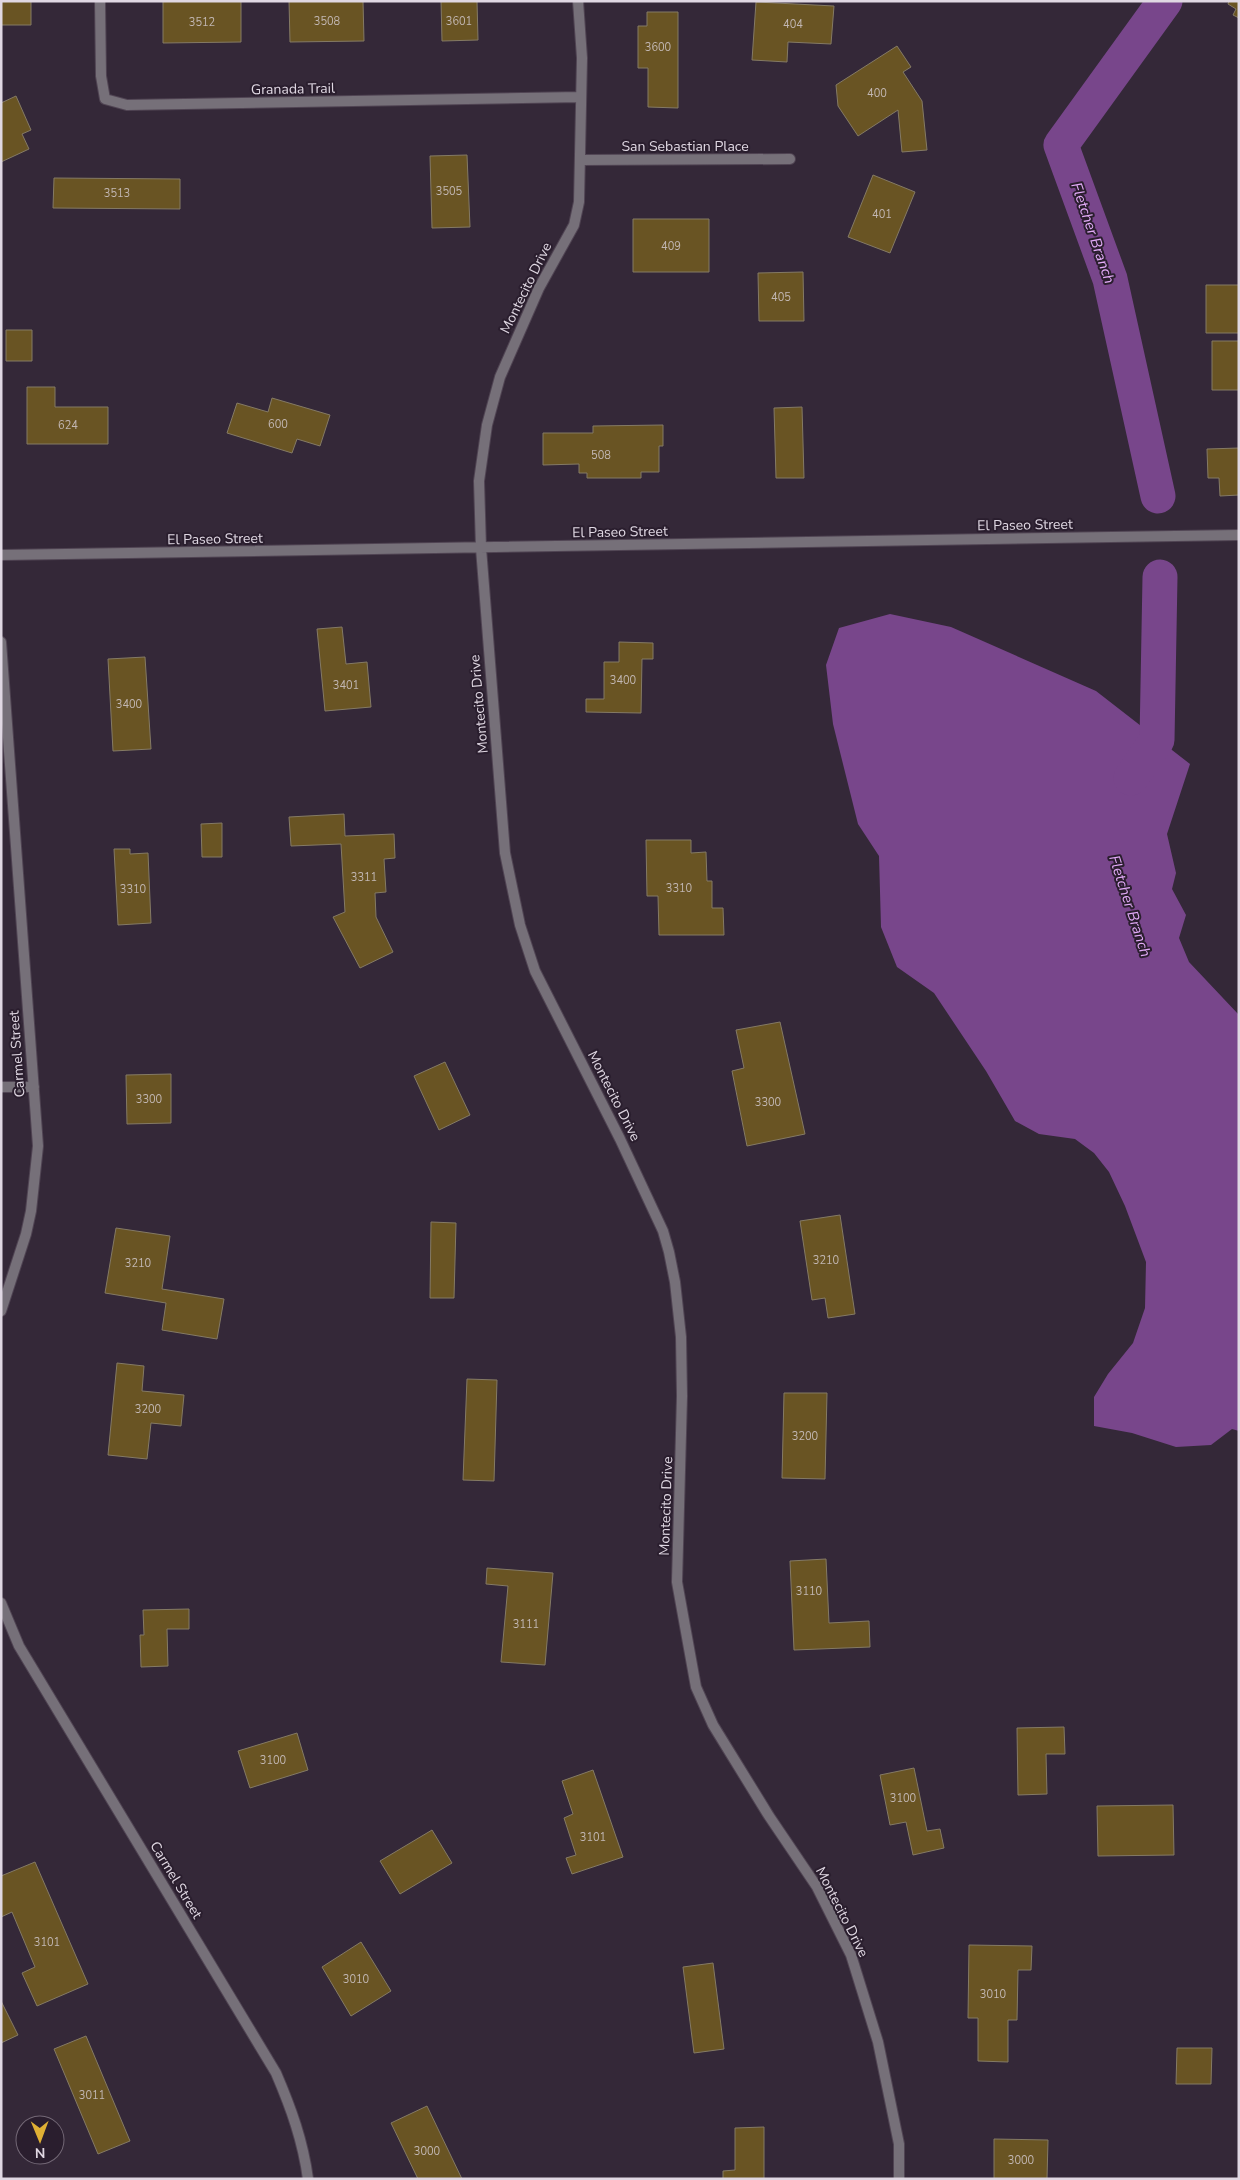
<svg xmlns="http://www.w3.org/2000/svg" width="1240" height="2180" viewBox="0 0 1240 2180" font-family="'Nunito Sans',sans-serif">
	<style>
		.water { fill: #78468b }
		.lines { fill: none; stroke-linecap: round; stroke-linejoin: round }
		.river { stroke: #78468b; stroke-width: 35 }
		.building { fill: #695423; stroke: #847a65 }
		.street-casing { stroke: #504453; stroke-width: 12 }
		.street { stroke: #767079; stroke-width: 10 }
		.labels { text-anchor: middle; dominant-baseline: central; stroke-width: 4; stroke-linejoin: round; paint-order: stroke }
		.number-label { font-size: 11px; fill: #c2b7b3 }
		.street-label { font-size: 14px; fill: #e0d8e3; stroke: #2a1e2e }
		.water-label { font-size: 15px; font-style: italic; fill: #e3abf8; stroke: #2a1e2e }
	</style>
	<rect width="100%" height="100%" fill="#342838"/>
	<path class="water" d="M890 614 951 627 1096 691 1190 764 1167 834 1176 873 1172 889 1186 915 1179 938 1189 962 1239 1015V1431L1232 1429 1211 1445 1176 1447 1132 1433 1094 1426V1397L1108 1374 1133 1343 1145 1308 1146 1262 1125 1206 1109 1172 1094 1153 1075 1139 1039 1134 1015 1121 986 1071 934 993 897 967 881 927 879 856 858 824 833 724 826 665 839 628Z"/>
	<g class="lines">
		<path class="river" d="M1158 496 1110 279 1061 145 1165 1
			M1131 778 1157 740 1160 577"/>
	</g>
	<path class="building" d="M1 1H31V25H1Z
		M163 1H241V42L163 43Z
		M289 1H363L364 41 290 42Z
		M441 1H477L478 40 442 41Z
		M1229 1H1239V18L1233 15 1236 9 1228 4Z
		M756 2 834 6 831 44 788 42 787 62 752 60Z
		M647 12H678V108L648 107V68H638V26H647Z
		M897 46 911 67 903 72 922 101 927 150 902 152 898 110 858 136 838 106 836 85Z
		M16 96 31 130 22 134 29 149 1 162V103Z
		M467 155 470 227 432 228 430 156Z
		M873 175 915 192 890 253 848 237Z
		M54 178 180 179V209L53 208Z
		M633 219H709V272H633Z
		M803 272 804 321H759L758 273Z
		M1206 285H1239V333H1206Z
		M6 330H32V361H6Z
		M1212 341H1239V390H1212Z
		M27 387H55V407H108V444H27Z
		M272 398 330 415 320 446 297 439 292 453 227 433 237 403 268 412Z
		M802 407 804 478H776L774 408Z
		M663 425V446H659V472H641V478H587V473H579V464L543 465V433H593V426Z
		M1239 448V495L1220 496 1219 478H1208L1207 449Z
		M342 627 346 664 367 662 371 707 325 711 317 629Z
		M619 642 653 643V659H642L641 713 586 712V699H604V662H619Z
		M145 657 151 749 113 751 108 659Z
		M344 814 345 836 394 834 395 858 384 859 386 892 375 893 376 917 393 952 360 968 333 917 345 912 341 844 291 846 289 817Z
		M222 823V857H202L201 824Z
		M646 840H691V853L706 852 707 881H712V908H723L724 935H659L658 896H647Z
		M114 849H130V854L148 853 151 923 118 925Z
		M780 1022 805 1134 747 1146 732 1071 744 1068 736 1030Z
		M445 1062 470 1115 439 1130 414 1076Z
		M171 1074V1123L127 1124 126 1075Z
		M840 1215 855 1314 828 1318 825 1298 812 1300 800 1221Z
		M431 1222 456 1223 454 1298H430Z
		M116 1228 170 1236 162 1289 224 1299 217 1339 162 1330 166 1303 105 1293Z
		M117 1363 144 1366 142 1391 184 1395 181 1426 151 1423 147 1459 108 1455Z
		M467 1379 497 1380 494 1481 463 1480Z
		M784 1393H827L825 1479 782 1478Z
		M826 1559 829 1623 869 1621 870 1647 794 1650 790 1561Z
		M487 1568 553 1573 545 1665 501 1662 508 1586 486 1584Z
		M189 1609V1629H167L168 1666 141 1667 140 1635H144L143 1610Z
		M1064 1727 1065 1754H1046L1047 1794 1018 1795 1017 1728Z
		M297 1733 308 1770 250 1788 238 1751Z
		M914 1768 927 1831 940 1829 944 1848 913 1855 906 1822 890 1825 880 1775Z
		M593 1770 623 1857 572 1874 566 1858 576 1855 564 1818 573 1814 562 1781Z
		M1173 1805 1174 1855 1098 1856 1097 1806Z
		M432 1830 452 1863 400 1894 380 1861Z
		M35 1862 88 1984 37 2006 22 1973 35 1967 12 1912 1 1917V1876Z
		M361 1942 391 1991 351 2016 322 1967Z
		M969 1945 1032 1946 1031 1970H1018L1017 2020H1008V2062L978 2061V2018H968Z
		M713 1963 724 2049 694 2053 683 1967Z
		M1 2001 18 2035 1 2043Z
		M86 2036 130 2141 98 2154 54 2049Z
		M1177 2048H1212L1211 2084H1176Z
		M427 2106 462 2179H418L391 2123Z
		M764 2127V2179H723V2171L735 2170V2128Z
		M994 2139 1048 2140 1047 2179H994Z"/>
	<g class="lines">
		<defs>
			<path id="street" d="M100 1 101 76 105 99 127 105 580 97
				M578 1 582 58 579 202 574 225 539 288 500 377 487 425 479 481 481 548 505 853 520 925 535 971 620 1139 663 1231 669 1252 675 1282 681 1337 682 1396 677 1582 696 1687 713 1725 769 1816 817 1887 851 1955 878 2042 899 2144V2179
				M581 160 790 159
				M1 555 1239 535
				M1 642 38 1146 31 1211 26 1234 1 1311
				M1 1087H34
				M1 1603 19 1646 276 2073C291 2108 303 2141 308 2179"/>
		</defs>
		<use href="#street" class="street-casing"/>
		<use href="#street" class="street"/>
	</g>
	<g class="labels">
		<g class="number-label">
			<text x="327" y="21">3508</text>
			<text x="459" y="21">3601</text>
			<text x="202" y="22">3512</text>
			<text x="793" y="24">404</text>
			<text x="658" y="47">3600</text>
			<text x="877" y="93">400</text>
			<text x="449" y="191">3505</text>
			<text x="117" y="193">3513</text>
			<text x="882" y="214">401</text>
			<text x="671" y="246">409</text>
			<text x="781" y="297">405</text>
			<text x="278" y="424">600</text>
			<text x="68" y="425">624</text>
			<text x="601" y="455">508</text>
			<text x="623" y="680">3400</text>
			<text x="346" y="685">3401</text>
			<text x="129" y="704">3400</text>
			<text x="364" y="877">3311</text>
			<text x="679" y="888">3310</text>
			<text x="133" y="889">3310</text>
			<text x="149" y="1099">3300</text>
			<text x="768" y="1102">3300</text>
			<text x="826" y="1260">3210</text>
			<text x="138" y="1263">3210</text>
			<text x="148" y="1409">3200</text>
			<text x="805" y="1436">3200</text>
			<text x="809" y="1591">3110</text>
			<text x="526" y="1624">3111</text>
			<text x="273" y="1760">3100</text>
			<text x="903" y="1798">3100</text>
			<text x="593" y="1837">3101</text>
			<text x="47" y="1942">3101</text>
			<text x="356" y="1979">3010</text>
			<text x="993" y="1994">3010</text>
			<text x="92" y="2095">3011</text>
			<text x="427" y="2151">3000</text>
			<text x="1021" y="2160">3000</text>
		</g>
		<g class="street-label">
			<text transform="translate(293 89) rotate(-1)">Granada Trail</text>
			<text x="685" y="146">San Sebastian Place</text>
			<text transform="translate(526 288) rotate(-64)">Montecito Drive</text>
			<text transform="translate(1025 525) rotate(-1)">El Paseo Street</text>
			<text transform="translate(620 532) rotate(-1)">El Paseo Street</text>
			<text transform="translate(215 539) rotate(-1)">El Paseo Street</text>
			<text transform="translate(479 704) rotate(-95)">Montecito Drive</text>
			<text transform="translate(17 1054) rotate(-94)">Carmel Street</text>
			<text transform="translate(614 1096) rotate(63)">Montecito Drive</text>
			<text transform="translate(666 1506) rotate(-88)">Montecito Drive</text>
			<text transform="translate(176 1880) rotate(59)">Carmel Street</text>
			<text transform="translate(842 1912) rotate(63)">Montecito Drive</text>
		</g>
		<g class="water-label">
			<text transform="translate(1093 233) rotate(71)">Fletcher Branch</text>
			<text transform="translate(1130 906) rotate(72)">Fletcher Branch</text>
		</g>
	</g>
	<rect width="1240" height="2180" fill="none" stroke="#e0d8e3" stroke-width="5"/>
	<g transform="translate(40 2140) rotate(179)"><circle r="24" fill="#2a1e2e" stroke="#736876"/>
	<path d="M0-4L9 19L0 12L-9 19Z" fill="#e0b034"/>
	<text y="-8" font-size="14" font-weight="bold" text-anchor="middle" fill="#e0d8e3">N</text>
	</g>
</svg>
